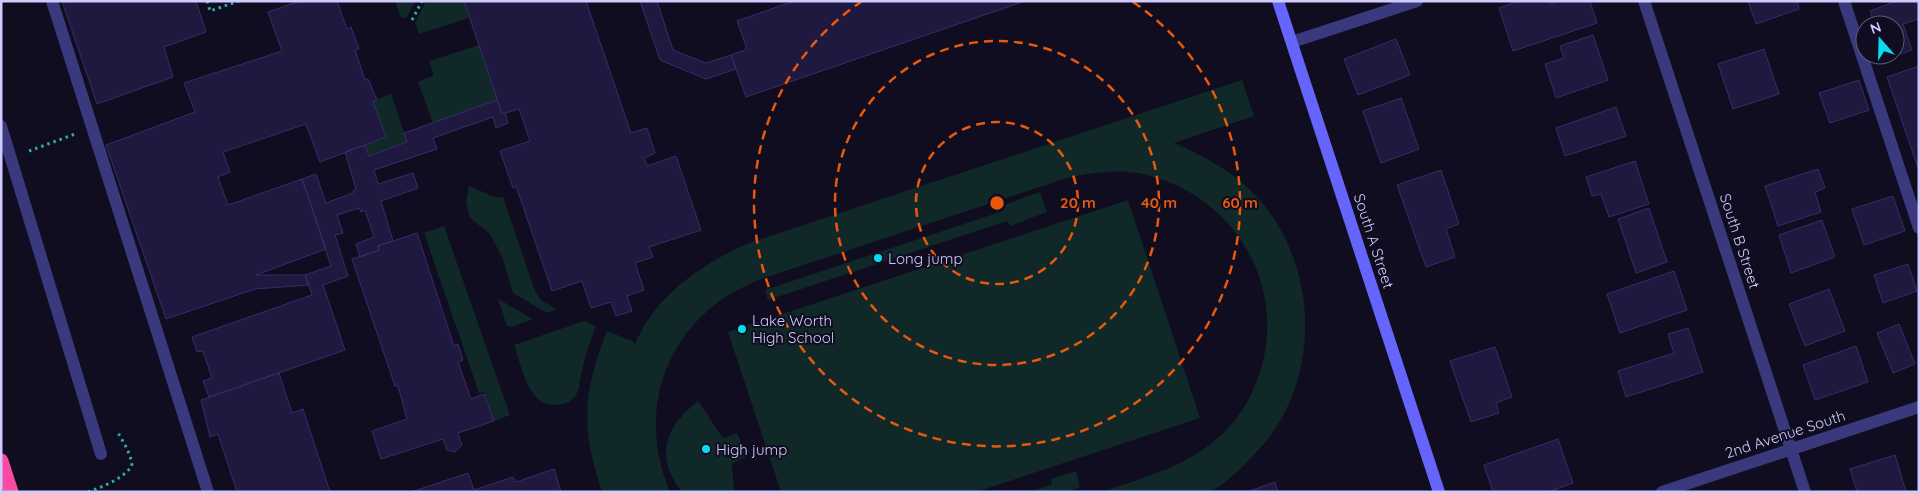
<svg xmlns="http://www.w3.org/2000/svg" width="1920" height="493" viewBox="0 0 1920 493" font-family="Quicksand,sans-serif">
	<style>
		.green { fill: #102827 }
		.building { fill: #20193f; stroke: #372c6a }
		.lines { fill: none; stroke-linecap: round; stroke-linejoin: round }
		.path { stroke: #30ada3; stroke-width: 3; stroke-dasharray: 2.5 4; stroke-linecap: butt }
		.lane { stroke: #3a397d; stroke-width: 12 }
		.street { stroke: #3a397d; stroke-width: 12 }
		.secondary { stroke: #6665fb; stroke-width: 12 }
		.highway { stroke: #fb4aa2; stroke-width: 15 }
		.ring { fill: none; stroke: #e8590c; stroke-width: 2.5; stroke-dasharray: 9 6 }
		.poi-dot { fill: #06ddf0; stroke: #0f0d1f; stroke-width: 2 }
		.labels { text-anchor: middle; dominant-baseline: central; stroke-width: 4; stroke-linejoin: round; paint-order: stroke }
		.street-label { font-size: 15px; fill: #d0cbfe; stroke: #0f0d1f }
		.poi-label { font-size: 15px; fill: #d0cbfe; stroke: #0f0d1f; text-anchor: start }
		.centre { fill: #e8590c; stroke: #0f0d1f; stroke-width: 2.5 }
		.ring-label { font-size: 15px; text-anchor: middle; font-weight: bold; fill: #e8590c; stroke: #0f0d1f; stroke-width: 4; stroke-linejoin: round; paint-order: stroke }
	</style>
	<rect width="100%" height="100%" fill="#0f0d1f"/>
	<path class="green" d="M395 1H416L407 17 401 18Z
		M426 1H464L469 18 419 34 415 23Z
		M479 45 497 100 433 123 418 82 434 75 429 61Z
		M1242 80 1254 116 1174 143C1201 155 1226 167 1248 188 1318 253 1325 374 1262 446 1251 458 1224 488 1208 492 1199 493 1187 492 1178 492 1152 492 1127 492 1102 492 1145 477 1186 467 1220 436 1242 417 1256 389 1263 361 1284 274 1226 190 1138 173 1113 169 1088 173 1064 179L761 279C746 286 731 292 717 303 657 349 641 423 670 492H602C581 428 582 394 607 331L632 341 635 344C656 295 701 264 749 243Z
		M391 93 407 142 369 156 365 145 386 137 373 102Z
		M469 186 495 197H503L535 291 542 301 557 309 547 313 513 293 503 259 490 234 470 218 466 202Z
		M1040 192 1047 212 1010 226 1007 221 768 300 765 290 1003 211 1001 206Z
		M1128 200 1200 418 976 492H781L728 332Z
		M444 226 510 415 494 421 484 392 479 393 424 233Z
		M498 299 533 319 512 327 507 326Z
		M584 321 596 326C591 341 585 355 582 371 580 378 580 387 577 393 574 400 568 403 562 404 529 413 522 367 514 345Z
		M698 401 723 438 737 433 747 456 732 464 734 492H682C654 457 665 427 698 401Z
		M1076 471 1080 487 1066 492H1029L1052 484 1051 479Z"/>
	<path class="building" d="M62 1H196L206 32 164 47 173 77 97 104Z
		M300 1H337L347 29 351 27 359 49 355 50 365 80 368 79 377 100 373 102 386 137 320 162 306 124 223 152 230 172 218 177 228 205 302 179 326 249 256 275H305L309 285 255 289 166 319 106 145 195 112 184 83 282 51 268 12Z
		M464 1H586L631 133 647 128 655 153 644 158 647 166 676 156 701 230 649 247 653 257 635 263 644 290 627 296 632 311 616 316 611 302 591 308 582 281 552 291 516 186 513 188 500 151 530 141 519 109 502 114Z
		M640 1H657L673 50 706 63 731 55 736 69 706 79 660 60Z
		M794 1H1025L746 97 731 55 747 49 737 21Z
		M1519 1H1550L1551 4 1559 1H1590L1597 23 1513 51 1499 8Z
		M1748 1H1797L1799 9 1756 24Z
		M1897 1H1919V19L1903 24 1912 50 1886 59 1885 55H1895V25H1875L1870 11Z
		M1593 35 1608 80 1556 98 1545 64 1564 58 1560 46Z
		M1396 39 1410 75 1358 95 1344 59Z
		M1764 49 1779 94 1733 109 1718 64Z
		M1919 66V171L1887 77Z
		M1859 80 1869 110 1830 123 1819 93Z
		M1401 98 1419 149 1381 163 1363 111Z
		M497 100 502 114 505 113 508 123 496 128 493 117 433 138 437 149 374 170 378 184 413 173 418 188 381 201 393 241 378 246 379 250 360 257 356 244 374 237 365 210 361 212 359 208 337 215 343 233 335 235 348 276 323 285 345 350 209 397 203 381 212 378 203 351 197 352 192 337 312 295 305 275 331 266 302 179 316 174 326 203 353 193V191L356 189 345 152 365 145 369 156 407 142 404 133Z
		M1616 107 1626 136 1565 156 1556 128Z
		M1635 161 1649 204 1609 217 1601 194 1592 196 1586 177Z
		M1818 169 1825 188 1815 192 1821 212 1778 226 1765 186Z
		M1441 170 1459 224 1446 229 1455 257 1426 267 1397 185Z
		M1893 196 1905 231 1864 245 1852 209Z
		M1649 208 1667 262 1636 273 1618 219Z
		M1822 220 1835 257 1791 273 1779 235Z
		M417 233 454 346 458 344 463 360 458 362 471 399 484 394 494 421 458 433 462 445 455 452 447 450 443 439 381 459 372 431 407 419 398 386H395L352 259 379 250 378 246Z
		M1908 264 1917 291 1883 303 1874 275Z
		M1674 271 1687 310 1620 333 1607 294Z
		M1829 289 1845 331 1805 346 1789 304Z
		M1899 324 1915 364 1893 373 1877 333Z
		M1688 328 1703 372 1626 397 1618 371 1674 353 1668 334Z
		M1856 346 1868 382 1815 400 1803 365Z
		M1495 347 1512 397 1496 403 1499 413 1471 422 1450 361Z
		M279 373 292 413 303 409 330 492H237L218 434 210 437 201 400Z
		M1558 439 1573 483 1548 492H1493L1484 465Z
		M1895 455 1906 492H1857L1850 469Z
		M554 469 561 492H411L468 473 474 490 513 477 516 482Z
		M1275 482 1278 492H1247Z"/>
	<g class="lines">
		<path class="path" d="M207 1 210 11 239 1
			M412 20 422 1
			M29 151 75 134
			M88 492C104 486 121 480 132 466 131 453 123 442 117 431"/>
		<path class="lane" d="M52 1 208 492
			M1844 1 1919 228
			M1 126 101 454"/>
		<path class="street" d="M1644 1 1805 492
			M1292 42 1417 1
			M1662 492 1919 407"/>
		<path class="secondary" d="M1278 1 1439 492"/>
		<path class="highway" d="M1 461 11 492"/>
	</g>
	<g class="ring">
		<circle cx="997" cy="203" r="81"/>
		<circle cx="997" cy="203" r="162"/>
		<path d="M1133 2A243 243 0 1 1 861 2"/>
	</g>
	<g class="poi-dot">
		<circle cx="878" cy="258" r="5"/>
		<circle cx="742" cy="329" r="5"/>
		<circle cx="706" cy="449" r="5"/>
	</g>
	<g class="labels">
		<g class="street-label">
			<text transform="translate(1374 241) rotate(72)">South A Street</text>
			<text transform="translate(1740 241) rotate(72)">South B Street</text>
			<text transform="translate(1785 434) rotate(-18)">2nd Avenue South</text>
		</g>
		<g class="poi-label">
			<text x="888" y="258">Long jump</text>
			<text x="752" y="320">Lake Worth<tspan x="752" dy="17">High School</tspan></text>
			<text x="716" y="449">High jump</text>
		</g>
	</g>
	<circle cx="997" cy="203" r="8" class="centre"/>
	<g class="ring-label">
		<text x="1078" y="208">20 m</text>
		<text x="1159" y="208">40 m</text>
		<text x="1240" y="208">60 m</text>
	</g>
	<rect width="1920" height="493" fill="none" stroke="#d0cbfe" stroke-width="5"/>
	<g transform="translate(1880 40) rotate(340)"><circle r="24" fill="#0f0d1f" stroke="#5c5978"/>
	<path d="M0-4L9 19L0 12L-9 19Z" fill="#06ddf0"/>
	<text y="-8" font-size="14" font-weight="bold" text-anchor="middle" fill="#d0cbfe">N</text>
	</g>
</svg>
